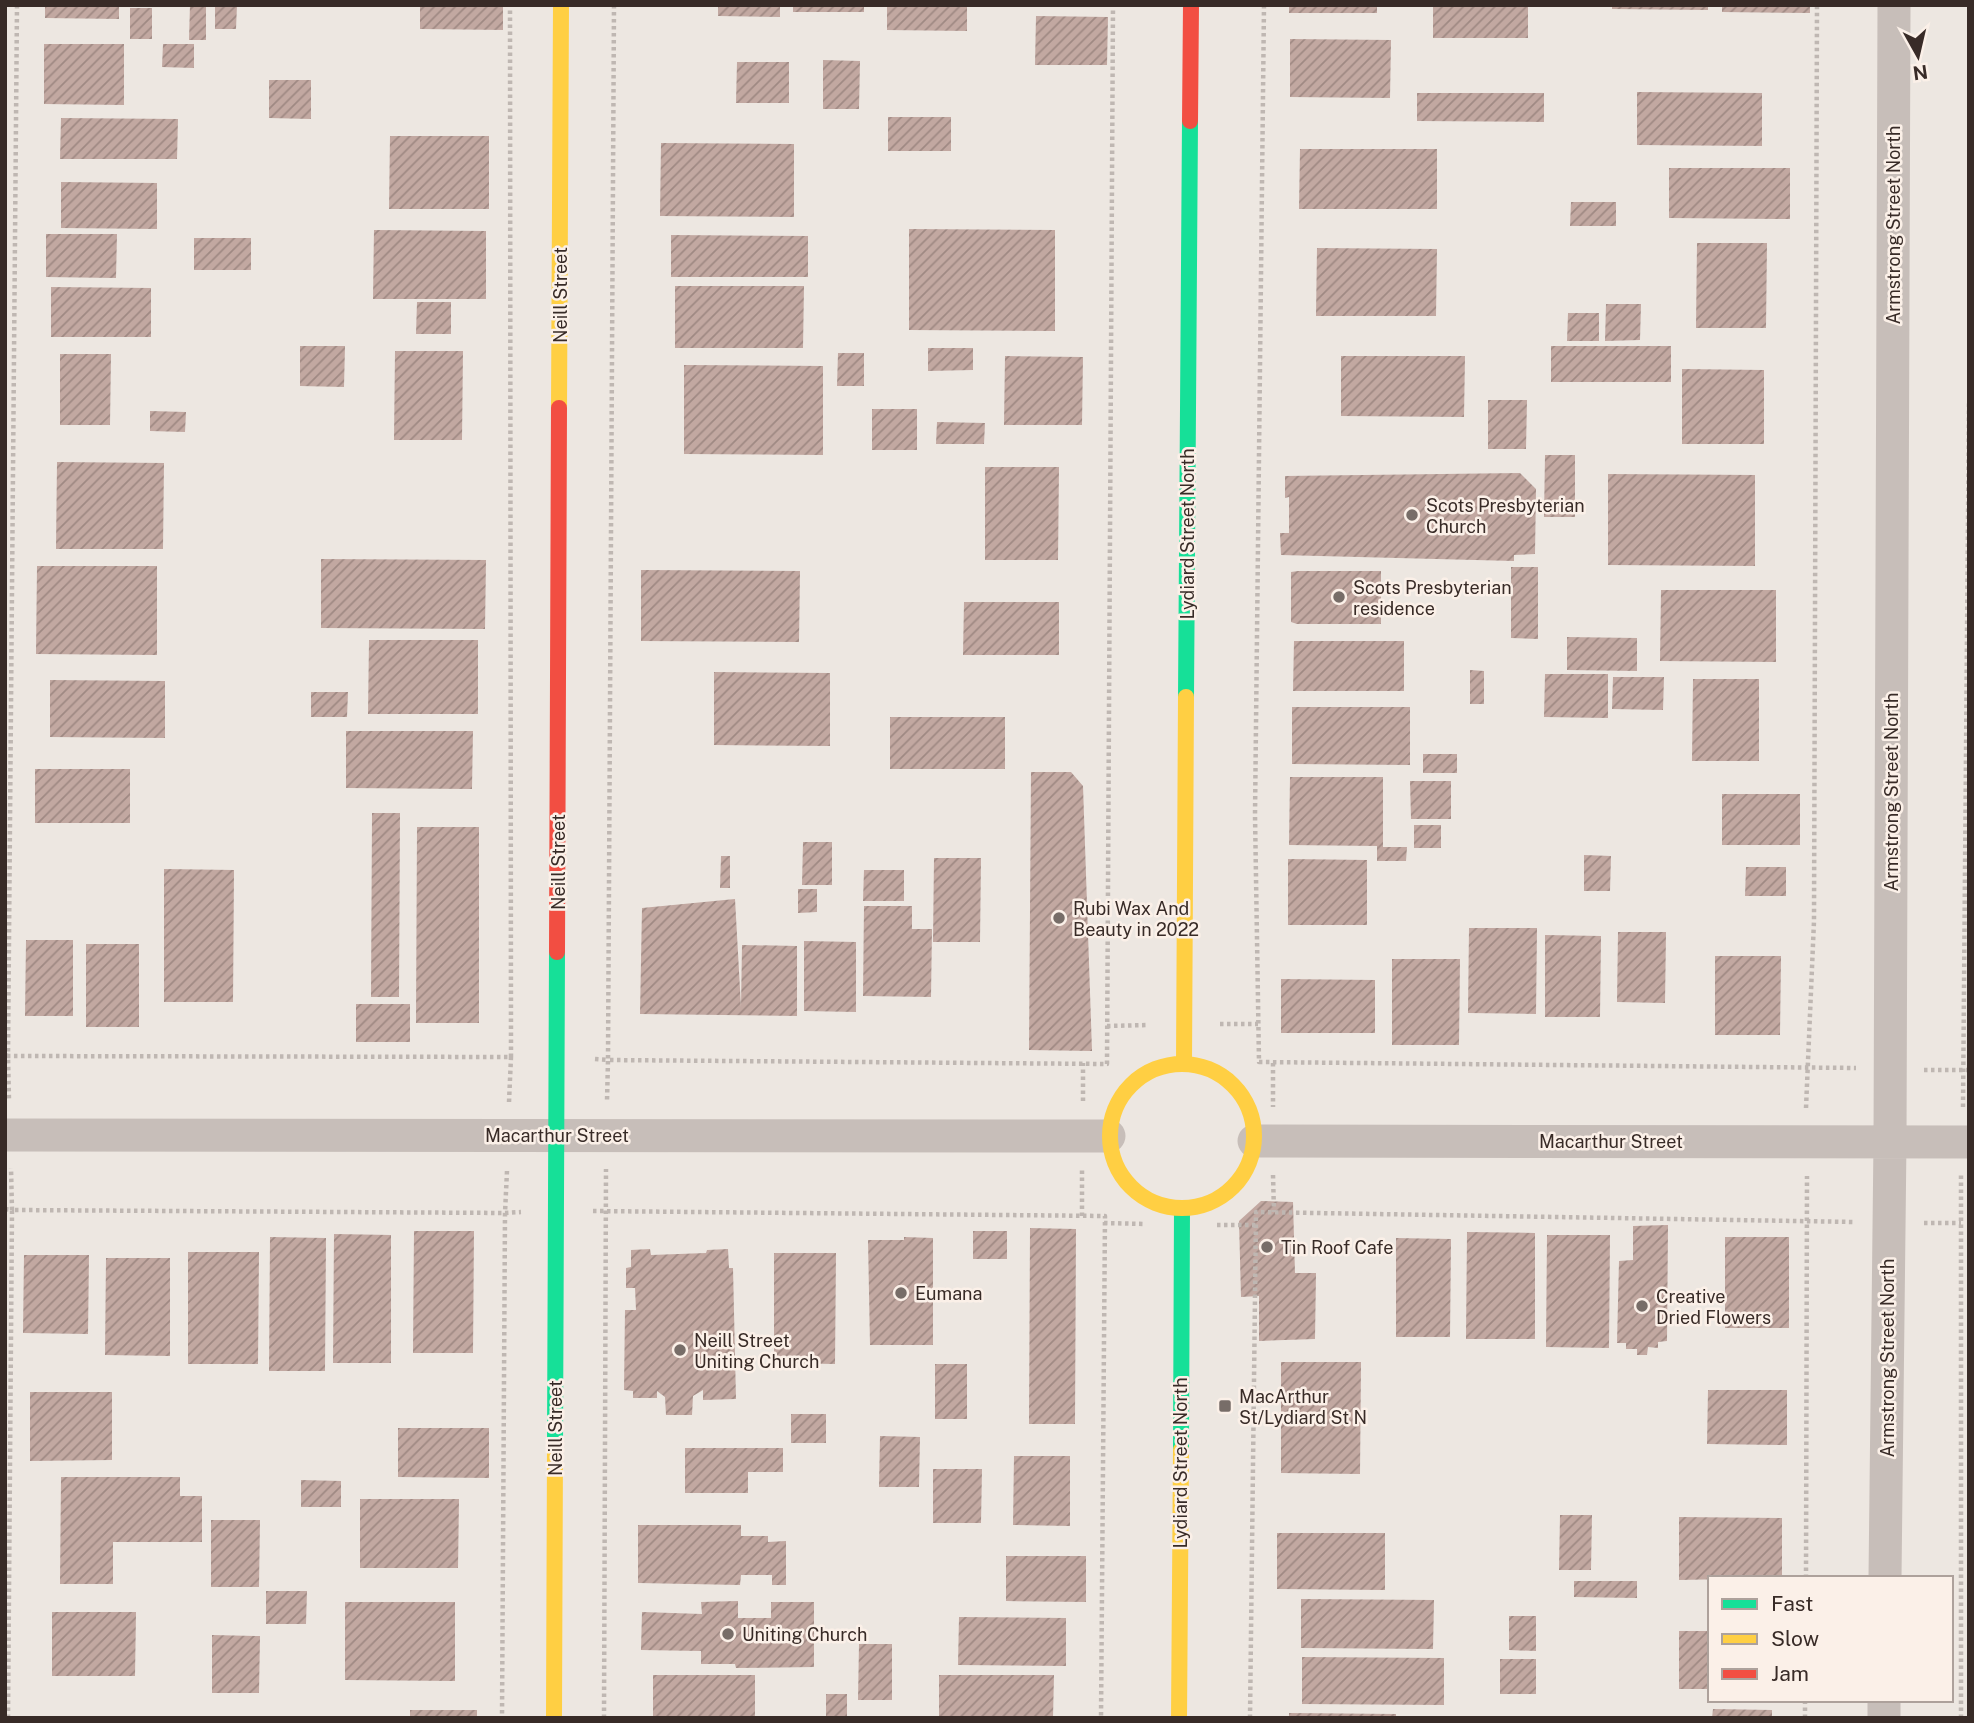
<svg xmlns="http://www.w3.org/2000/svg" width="1974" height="1723" viewBox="0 0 1974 1723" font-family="'Public Sans',sans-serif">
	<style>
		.building { fill: url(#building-hatch) }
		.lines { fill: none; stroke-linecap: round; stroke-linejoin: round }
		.path { stroke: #bfb7b2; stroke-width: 4.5; stroke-dasharray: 3.5 3.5; stroke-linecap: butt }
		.street { stroke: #c7beb9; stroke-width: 33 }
		.fast { stroke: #16e098; stroke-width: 16 }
		.slow { stroke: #ffcf43; stroke-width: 16 }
		.jam { stroke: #f24e42; stroke-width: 16 }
		.poi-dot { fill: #776d68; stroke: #fbf0e8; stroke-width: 2.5 }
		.labels { text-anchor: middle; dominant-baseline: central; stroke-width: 5; stroke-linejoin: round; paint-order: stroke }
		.street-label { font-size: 18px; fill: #382b27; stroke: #fbf0e8 }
		.poi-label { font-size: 18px; fill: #382b27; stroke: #fbf0e8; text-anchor: start }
	</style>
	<defs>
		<pattern id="building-hatch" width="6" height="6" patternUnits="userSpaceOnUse" patternTransform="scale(1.75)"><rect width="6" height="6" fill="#c2a8a1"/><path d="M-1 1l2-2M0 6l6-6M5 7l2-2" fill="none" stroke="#9f8983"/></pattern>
	</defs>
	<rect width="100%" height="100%" fill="#ede7e1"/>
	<path class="building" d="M45 5H119V19L45 18Z
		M190 5H206V40H189Z
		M215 5H237L236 29H215Z
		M420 5H503V30L420 29Z
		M718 5H780V17L718 16Z
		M793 5H864V12H793Z
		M887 5H967V31L887 30Z
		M1289 5H1377V13H1289Z
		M1433 5H1528V38H1433Z
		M1612 5H1708V10L1612 9Z
		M1722 5H1810V13L1722 12Z
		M130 8H152V39H130Z
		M1036 16 1108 17 1107 65H1035Z
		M1290 39 1391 40 1390 98 1290 97Z
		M44 44H124V105L44 104Z
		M163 44H194V68L162 67Z
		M823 60 860 61 859 109H823Z
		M737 62H789V103H736Z
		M269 80H311V119L269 118Z
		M1637 92 1762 93V146L1637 145Z
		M1417 93H1544V122L1417 121Z
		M888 117H951V151H888Z
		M61 118 178 119 177 159H60Z
		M390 136H489V209H389Z
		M661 143 794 144V217L660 216Z
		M1300 149H1437V209H1299Z
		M1669 168H1790V219L1669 218Z
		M61 182 157 183V229L61 228Z
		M1571 202H1616V226H1570Z
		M909 229 1055 230V331L909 330Z
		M374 230 486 231V299H373Z
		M46 234H117L116 278 46 277Z
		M671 235 808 236V277H671Z
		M194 238H251V270H194Z
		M1697 243H1767L1766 328H1696Z
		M1317 248 1437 249 1436 316H1316Z
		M675 286H804L803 348H675Z
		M51 287 151 288V337H51Z
		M417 302H451V334H416Z
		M1606 304H1641L1640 340 1605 341Z
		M1568 313H1599V341H1567Z
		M300 346H345L344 387 300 386Z
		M1551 346H1671V382H1551Z
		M928 348H973V370L928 371Z
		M395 351H463L462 440H394Z
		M838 353H864V386H837Z
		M60 354H111L110 425H60Z
		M1005 356 1083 357 1082 425H1004Z
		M1341 356H1465L1464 417 1341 416Z
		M684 365 823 366V455L684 454Z
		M1682 369 1764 370V444H1682Z
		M1488 400H1527L1526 449H1488Z
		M872 409H917V450H872Z
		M150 411 186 412 185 432 150 431Z
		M937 422 985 423 984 444H936Z
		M1545 455H1575V517H1544Z
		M57 462 164 463 163 549H56Z
		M985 467H1059L1058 560H985Z
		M1520 473 1536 489 1535 554 1514 555V561L1281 555 1280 533H1289V497L1285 498V476Z
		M1608 474 1755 475V566L1608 565Z
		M321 559 486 560 485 629 321 628Z
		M37 566H157V655L36 654Z
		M1511 567H1538V639L1511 638Z
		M641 570 800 571 799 642 641 641Z
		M1298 571H1381V624H1297L1291 622V572Z
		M1661 590H1776V662L1660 661Z
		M964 602H1059V655H963Z
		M1567 637 1637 638V671L1567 670Z
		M369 640H478V714H368Z
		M1294 641H1404V691H1293Z
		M1470 670 1484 671V704H1470Z
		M714 672 830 673V746L714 745Z
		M1545 674H1608V718L1544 717Z
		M1613 677H1664L1663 710 1612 709Z
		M1693 679H1759V761H1692Z
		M50 680 165 681V738L50 737Z
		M311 692H348L347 717H311Z
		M1292 707H1410V765L1292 764Z
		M890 717H1005V769H890Z
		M346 731H473L472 789 346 788Z
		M1423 754H1457V773H1423Z
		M35 769H130V823H35Z
		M1031 772H1071L1083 786 1092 1051 1029 1050Z
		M1290 777H1383V847H1407L1406 861H1377V846L1289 845Z
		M1410 781H1451V819H1411Z
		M1722 794H1800V845H1722Z
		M372 813H400L399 997H371Z
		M1414 825H1441V848H1414Z
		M417 827H479V1023H416Z
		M803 842H832V885H802Z
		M1584 855 1611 856 1610 891H1584Z
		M721 856H730V888H720Z
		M934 858H981L980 942H933Z
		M1288 859 1367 860V925H1288Z
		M1746 867H1786V896H1745Z
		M164 869 234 870 233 1002H164Z
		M864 870H904V901H863Z
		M798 889H817V912L798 913Z
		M735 899 741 1007 742 945 797 946V1016L640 1014 642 908Z
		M864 906H912V929H932L931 997 863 996Z
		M1469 928H1537L1536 1014 1468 1013Z
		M1618 932H1666L1665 1003 1617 1002Z
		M1545 935 1601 936 1600 1017H1545Z
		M26 940H73V1016H25Z
		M804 941 856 942V1012L804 1011Z
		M86 944H139V1027H86Z
		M1715 956H1781L1780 1035H1715Z
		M1392 959H1460L1459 1045H1392Z
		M1281 979 1375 980V1033H1281Z
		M356 1004H410V1042H356Z
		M1261 1201 1293 1202 1295 1273H1316L1315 1339 1259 1341V1296L1241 1297 1239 1221Z
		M1668 1225 1667 1341 1658 1342V1348L1648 1347 1647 1355H1637V1349H1626V1343H1617L1619 1261 1633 1260V1226Z
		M1030 1228 1076 1229 1075 1424H1029Z
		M414 1231H474L473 1353H413Z
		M973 1231H1007V1259H973Z
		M1467 1232 1535 1233V1339H1466Z
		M334 1234 391 1235V1363H333Z
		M1547 1235H1610L1609 1348 1546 1347Z
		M270 1237 326 1238 325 1371H269Z
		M904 1237 933 1238V1345H870L868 1240H904Z
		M1725 1237H1789V1328H1725Z
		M1396 1238 1451 1239 1450 1337H1396Z
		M650 1249 651 1255 706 1253 707 1250 728 1249 729 1268H733L736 1399 703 1400V1390L693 1396 692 1415H666L665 1397 657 1391V1398H633V1391L624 1390 625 1310H636L635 1288H626V1268L631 1267V1250Z
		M188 1252H259L258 1364H188Z
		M774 1253H836L835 1364 774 1363Z
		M24 1255H89L88 1334 23 1333Z
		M106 1258H170V1356L105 1355Z
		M1281 1362H1361L1360 1474 1281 1473Z
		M935 1364H967V1419H935Z
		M1708 1390H1787V1445L1707 1444Z
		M30 1392H112V1460L30 1461Z
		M791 1414H826V1443H791Z
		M398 1428H489V1478L398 1477Z
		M880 1436 920 1437 919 1487H879Z
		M685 1448H783V1472H748V1493H685Z
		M1014 1456H1070V1526L1013 1525Z
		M933 1469H982L981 1523H933Z
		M61 1477H180V1496H202V1542H113V1584H60Z
		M301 1480 341 1481V1507H301Z
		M360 1499H459L458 1568H360Z
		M1560 1515H1592L1591 1570H1559Z
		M1679 1517 1782 1518V1578L1679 1580Z
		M211 1520H260L259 1587H211Z
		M638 1525H741V1536H768V1542L786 1541V1585H772V1575H741L740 1585 638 1583Z
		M1277 1533H1385V1590L1277 1589Z
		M1006 1556H1086V1602L1006 1601Z
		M1574 1581H1637V1598L1574 1597Z
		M266 1591H307L306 1624H266Z
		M1301 1599 1434 1600 1433 1649 1301 1648Z
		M738 1601V1618H771V1602H814V1667L736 1668 735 1664H701V1651L641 1650 642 1612 702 1614 701 1602Z
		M345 1602H455V1681L345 1680Z
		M52 1612H136L135 1676H52Z
		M1509 1616H1536V1651L1509 1650Z
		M959 1617 1066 1618V1666L958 1665Z
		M1679 1631H1710V1689H1679Z
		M212 1635 260 1636 259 1693H212Z
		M859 1644H892V1700H858Z
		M1302 1657 1444 1658V1705L1302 1704Z
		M1500 1659H1536V1694H1500Z
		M653 1675H755V1718H653Z
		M939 1675H1054L1053 1718H939Z
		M826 1694H847V1718H826Z
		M1713 1709 1772 1710V1718H1712Z
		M410 1710H477V1718H410Z
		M1289 1713 1396 1714V1718H1289Z"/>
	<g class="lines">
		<path class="path" d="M17 5 8 1056 511 1057 510 5
			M614 5 608 1060 1107 1064 1113 5
			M1264 5 1255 815 1259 1062 1856 1068
			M1220 1024H1258
			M1107 1026 1148 1025
			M5 1055 8 1056 9 1100
			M595 1059 608 1060 607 1101
			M1273 1063V1107
			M1924 1070H1969
			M1083 1101V1063
			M509 1102 511 1057H513
			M1963 1107 1969 401
			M1806 1108 1814 921 1817 5
			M507 1171 505 1213 521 1212
			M1273 1175 1274 1212
			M5 1209 12 1210 11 1168
			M593 1211 1105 1216 1101 1718
			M1082 1216V1169
			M1104 1223 1145 1224
			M1924 1223H1961
			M1217 1225H1256
			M1806 1578 1807 1176
			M8 1718 12 1210 505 1213 502 1718
			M604 1718 606 1169
			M1250 1718 1256 1212 1855 1222
			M1805 1718V1700
			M1961 1718V1175"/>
		<path class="street" d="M5 1135 1109 1136
			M1254 1141 1969 1142
			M1885 1578 1890 1141 1894 5
			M1884 1718V1700"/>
		<path class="fast" d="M1186 697 1190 121
			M555 1445 557 952
			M1181 1450 1182 1208"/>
		<path class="slow" d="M559 408 561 5
			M1184 1064 1186 697
			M1110 1136a72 72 0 1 1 144 0a72 72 0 1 1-144 0Z
			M554 1718 555 1445
			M1179 1718 1181 1450"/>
		<path class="jam" d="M1190 121 1191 5
			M557 952 559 408"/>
	</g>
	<g class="poi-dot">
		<circle cx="1412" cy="515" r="7"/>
		<circle cx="1339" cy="597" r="7"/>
		<circle cx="1059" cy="918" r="7"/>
		<circle cx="1267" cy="1247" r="7"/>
		<circle cx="901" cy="1293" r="7"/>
		<circle cx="1642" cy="1306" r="7"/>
		<circle cx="680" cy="1350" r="7"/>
		<rect x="1218" y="1399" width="14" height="14" rx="3.5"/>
		<circle cx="728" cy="1634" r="7"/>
	</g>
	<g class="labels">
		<g class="street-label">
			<text transform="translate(1893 225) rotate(-90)">Armstrong Street North</text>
			<text transform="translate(560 295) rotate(-90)">Neill Street</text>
			<text transform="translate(1187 534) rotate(-90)">Lydiard Street North</text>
			<text transform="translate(1891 792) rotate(-90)">Armstrong Street North</text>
			<text transform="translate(558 862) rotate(-90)">Neill Street</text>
			<text x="557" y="1135">Macarthur Street</text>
			<text x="1611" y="1141">Macarthur Street</text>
			<text transform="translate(1887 1358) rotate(-90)">Armstrong Street North</text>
			<text transform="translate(555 1428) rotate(-90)">Neill Street</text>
			<text transform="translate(1180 1463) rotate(-90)">Lydiard Street North</text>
		</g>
		<g class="poi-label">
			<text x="1426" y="505">Scots Presbyterian<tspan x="1426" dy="21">Church</tspan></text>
			<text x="1353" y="587">Scots Presbyterian<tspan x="1353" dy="21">residence</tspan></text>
			<text x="1073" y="908">Rubi Wax And<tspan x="1073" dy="21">Beauty in 2022</tspan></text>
			<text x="1281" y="1247">Tin Roof Cafe</text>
			<text x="915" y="1293">Eumana</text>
			<text x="1656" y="1296">Creative<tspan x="1656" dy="21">Dried Flowers</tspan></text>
			<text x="694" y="1340">Neill Street<tspan x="694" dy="21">Uniting Church</tspan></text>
			<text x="1239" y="1396">MacArthur<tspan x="1239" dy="21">St/Lydiard St N</tspan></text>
			<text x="742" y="1634">Uniting Church</text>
		</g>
	</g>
	<rect width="1974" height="1723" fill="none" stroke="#382b27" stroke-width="14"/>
	<rect x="1708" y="1576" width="245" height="126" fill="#fbf0e8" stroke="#ada19b" stroke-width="2"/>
	<rect x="1722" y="1599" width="35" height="10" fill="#16e098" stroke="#ada19b" stroke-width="2"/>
	<text x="1771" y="1611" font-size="21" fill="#382b27">Fast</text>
	<rect x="1722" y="1634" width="35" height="10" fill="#ffcf43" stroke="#ada19b" stroke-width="2"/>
	<text x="1771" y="1646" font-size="21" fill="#382b27">Slow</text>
	<rect x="1722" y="1669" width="35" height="10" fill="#f24e42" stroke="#ada19b" stroke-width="2"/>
	<text x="1771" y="1681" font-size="21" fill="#382b27">Jam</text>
	<g transform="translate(1918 56) rotate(172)" stroke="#fbf0e8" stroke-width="5" paint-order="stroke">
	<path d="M0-5L12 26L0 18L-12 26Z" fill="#382b27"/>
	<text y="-10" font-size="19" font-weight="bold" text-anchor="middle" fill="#382b27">N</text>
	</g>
</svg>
